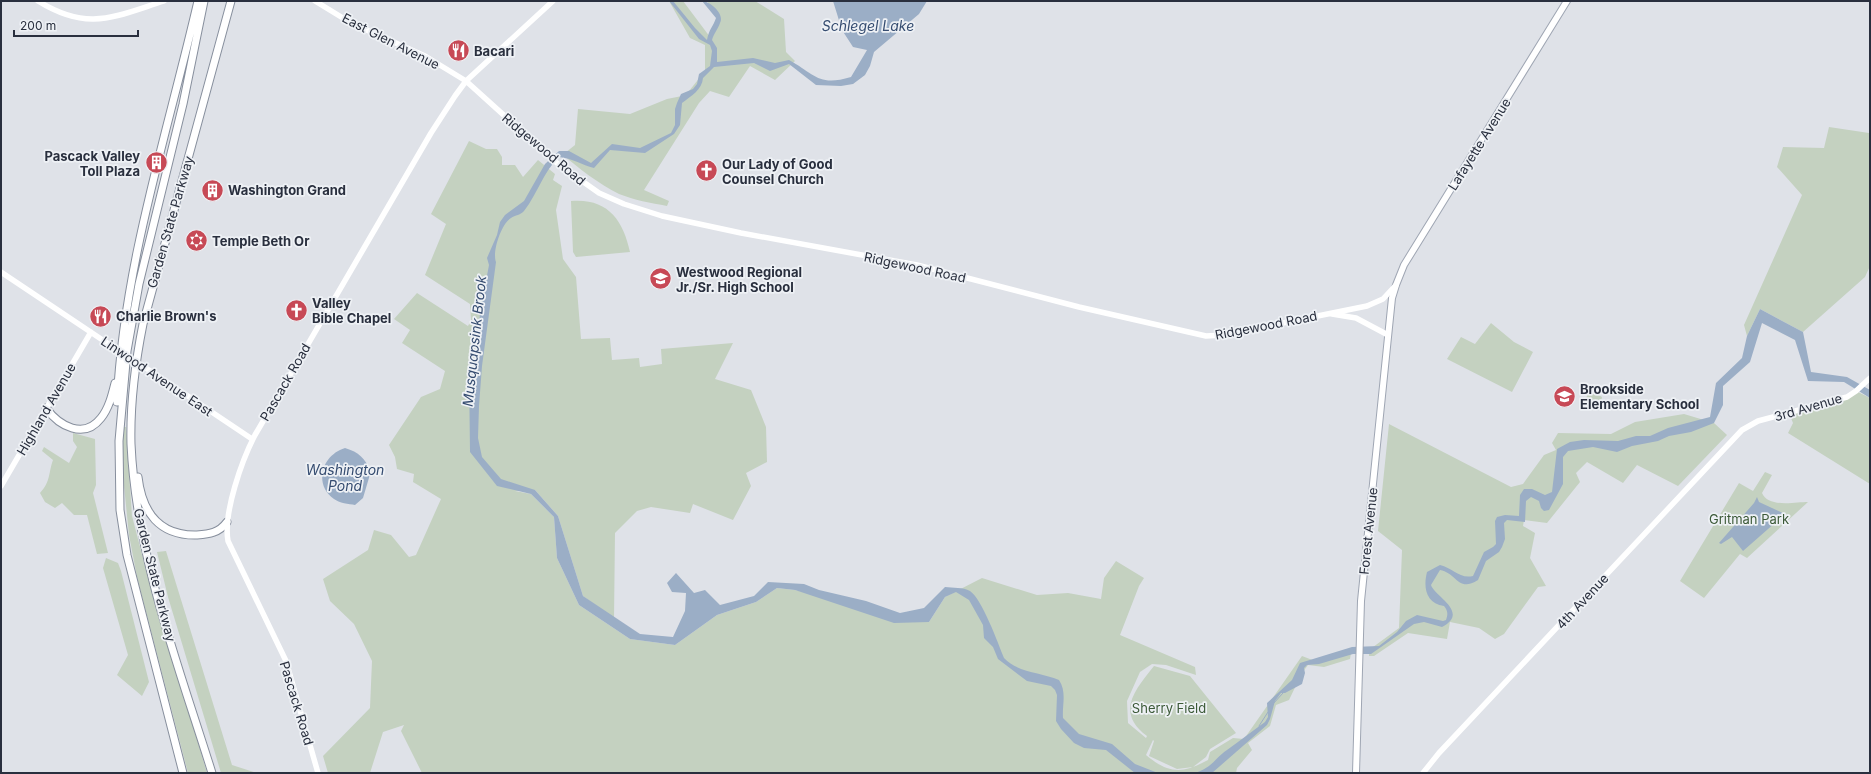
<svg xmlns="http://www.w3.org/2000/svg" width="1871" height="774" viewBox="0 0 1871 774" font-family="Inter,sans-serif">
	<style>
		.green { fill: #c4d1c0 }
		.water { fill: #9baec6 }
		.lines { fill: none; stroke-linecap: round; stroke-linejoin: round }
		.stream { stroke: #9baec6; stroke-width: 1 }
		.primary-casing { stroke: #9fa6b3; stroke-width: 8 }
		.highway-casing { stroke: #878f9d; stroke-width: 9 }
		.secondary { stroke: #fff; stroke-width: 5.5 }
		.primary { stroke: #fff; stroke-width: 6 }
		.highway { stroke: #fff; stroke-width: 7 }
		.secondary-bridge { stroke: #fff; stroke-width: 5.5 }
		.labels { text-anchor: middle; dominant-baseline: central; stroke-width: 3.5; stroke-linejoin: round; paint-order: stroke }
		.street-label { font-size: 13px; fill: #292f3e; stroke: #eef1f5 }
		.poi-label { font-size: 13px; font-weight: bold; fill: #292f3e; stroke: #eef1f5; text-anchor: start }
		.park-label { font-size: 13px; fill: #3b5937; stroke: #eef1f5 }
		.water-label { font-size: 14px; font-style: italic; fill: #354c70; stroke: #eef1f5 }
	</style>
	<rect width="100%" height="100%" fill="#dfe2e8"/>
	<path class="green" d="M669 1H683L710 37 718 19 707 1H755L784 19 786 52 795 61 775 80 750 66 729 97 710 91 699 103 644 190 669 201 667 206C651 203 634 200 619 194 599 184 578 168 561 153H565L575 145 578 109 630 114 667 99 682 96 689 91 705 71V45L690 38Z
		M1829 127 1869 133 1870 135V266L1865 277 1803 332 1760 309 1747 336 1744 325 1802 195 1777 167 1783 147 1824 148Z
		M469 141 486 149H497L502 157V165H515L523 177 538 160 555 174 553 180 562 186 556 210 563 259 576 277 581 339 610 338 612 360 639 358 640 367 662 364 661 349 733 343 715 379 751 390 766 427 767 462 746 473 751 486 733 520 693 504 690 513 651 507 637 511 615 533 614 619 583 596 558 516 535 490 515 491 531 494 554 517 557 558 579 605 630 639 675 645 717 615 756 602 777 588 795 590 929 622 945 597 982 578 1037 595 1068 593 1101 599 1104 578 1116 561 1144 578 1139 586 1120 635 1195 667 1196 675 1166 665 1152 664 1140 672 1127 701 1128 723 1146 738 1147 736C1115 712 1135 690 1154 666L1190 676 1236 733 1210 749 1206 757 1193 767 1177 769 1149 756 1154 741 1153 740 1146 755C1169 774 1182 774 1208 760L1210 752 1233 738 1244 739 1302 656 1315 661 1351 653 1350 659 1324 667 1308 665 1302 673 1289 700 1276 705 1270 726 1248 743 1252 750 1237 768 1236 773H422L401 731 404 725 383 732 370 773H328L323 756 370 708 372 661 354 624 330 601 323 579 368 550 374 530 391 535 409 557 416 555 441 499 413 482 414 474 397 469 395 457 389 445 421 397 440 389 445 371 402 343 410 330 394 319 417 293 468 326 471 320 470 304 425 275 446 224 431 214Z
		M571 201C607 198 623 219 630 252L576 257 573 252Z
		M1491 323 1514 342 1533 352 1512 392 1447 359 1461 337 1475 344Z
		M1590 390 1602 397 1600 406 1587 407 1583 404Z
		M1856 391 1870 398V484L1788 433 1793 423 1789 413 1838 400Z
		M1684 414 1714 423 1727 435 1678 486 1637 465 1623 483 1587 462 1576 473 1580 482 1547 523 1524 520 1523 526 1535 533 1530 558 1546 586 1538 587 1504 634 1495 639 1479 628 1450 622 1447 639 1408 633 1374 656H1369V650L1399 628 1402 550 1378 531 1389 424 1511 487 1523 484 1544 455 1556 450 1552 443 1558 433 1611 434 1635 422Z
		M123 427H126L132 516 156 608 181 685 207 773H188L137 577 129 535 123 476Z
		M73 433 95 439 96 485 93 493 108 553 97 554 87 515H74L62 503 55 508 45 502 40 493C51 481 48 474 53 460L42 451 44 447 69 463 77 447 73 441Z
		M1765 472 1772 475 1762 493C1768 508 1795 502 1808 502L1747 558 1740 554 1704 598 1680 581 1739 483 1753 491Z
		M166 551 232 765 257 773H221L168 597 157 552Z
		M106 558 118 563 121 571 149 682 142 696 117 675 128 655 103 568Z"/>
	<path class="water" d="M669 1H673L695 28 707 40C709 29 713 27 716 18L702 1C710 1 725 14 720 23 718 29 714 33 712 40L717 48V62L753 58 775 63 789 60C815 74 818 87 851 77L867 50 853 47 842 30 833 1H927L919 14 874 52 870 66 865 75 853 84 841 86 816 85 789 64 770 71 754 63 714 67 703 78C702 90 691 96 682 103L680 125 674 134 645 153 610 150 594 168C582 165 572 158 559 157 543 172 538 193 524 211 521 215 515 215 511 218 501 224 492 252 496 262L482 366 479 406 478 438 482 457 501 479 535 490 558 516 583 596 640 634 673 637 685 611 686 593 672 592 667 583 676 573 694 593 705 590 720 605 754 596 768 582 804 584 819 590 866 601 900 613 924 608 945 587C953 588 963 587 970 591 982 599 998 643 1004 658 1018 673 1041 672 1059 680 1067 692 1062 705 1063 718L1079 734 1112 744 1135 764 1158 773H1135L1106 750 1084 748 1074 743 1061 729 1056 721 1057 695 1055 690 1051 686 1027 681 998 659 993 647 984 638 983 625 969 600 956 592 945 597 929 622 894 623 795 590 777 588 756 602 717 615 675 645 630 639 579 605 557 558 554 517 531 494 497 486 470 452 469 370 476 363 480 313 489 265 487 258 497 235 500 222 505 215 524 201 545 164 559 151H569L591 163 612 144 640 148 671 133 675 125V109L677 103 681 94 693 89 697 84 699 74 710 66 712 51 710 45 699 39Z
		M1760 309 1803 332 1811 372 1847 377 1870 390V398L1844 382 1808 381 1795 340 1762 323 1750 362 1723 386V405L1714 423 1691 432 1669 436 1658 441 1632 446 1617 452 1593 447 1568 451 1563 457V484L1549 510 1544 511 1541 508 1539 501 1531 497 1526 501 1525 522 1507 520 1504 523 1505 539 1502 547 1499 552 1486 561 1478 580C1458 593 1457 573 1440 570L1431 585C1435 597 1470 612 1442 627L1424 622 1414 624 1371 654H1353L1319 664 1307 665 1304 668 1305 673 1302 684 1285 693H1281L1275 701 1270 719 1267 725 1212 773H1195C1213 767 1214 759 1227 750 1240 741 1252 731 1265 722L1268 717 1267 703 1292 680 1300 663 1352 647 1379 646 1397 632 1406 621 1417 615 1443 621 1446 620C1448 614 1448 611 1444 606 1426 603 1423 588 1427 572L1440 565C1453 568 1459 579 1473 576L1484 552 1493 547 1496 544 1495 521 1497 517 1505 515 1519 516 1520 495 1524 489H1532L1545 495 1552 492 1557 449 1570 442 1584 440 1618 441 1636 436H1650L1668 428 1710 417 1716 383 1742 358 1747 336Z
		M345 448C359 452 365 459 371 471L363 498 355 505C349 504 339 503 334 499 313 484 322 455 345 448Z
		M1757 497 1759 502 1785 514 1743 551 1732 537 1721 544 1719 543 1754 503Z"/>
	<g class="lines">
		<path class="stream" d="M1273 704 1283 693
			M1259 726 1268 712"/>
		<defs>
			<path id="primary" d="M1356 773 1361 601 1392 298 1396 285 1404 265 1567 1"/>
			<path id="highway" d="M117 402C124 264 167 135 198 1
				M46 408C59 426 84 440 101 418 109 408 112 395 115 383
				M138 477C142 512 159 536 197 535 209 534 219 533 227 522
				M183 773 127 555 120 510 119 441 127 351 139 284 183 104 204 1
				M212 773C179 667 136 556 131 444 130 404 135 364 143 324L231 1"/>
		</defs>
		<use href="#primary" class="primary-casing"/>
		<use href="#highway" class="highway-casing"/>
		<path class="secondary" d="M38 1C88 32 113 17 164 1
			M315 1 351 23 425 56 466 81 558 164 599 193 624 204 662 216 741 233 917 265 1079 307 1206 336 1224 335 1367 306 1383 299 1396 285
			M1 272 107 343
			M1332 314 1356 318 1388 335
			M152 372 252 439
			M1 486 91 332
			M318 773 286 661 228 541C223 513 242 460 255 435L431 133 455 96 466 81 553 1
			M1423 773 1439 753 1742 430 1758 421 1847 397 1856 391 1870 378"/>
		<use href="#primary" class="primary"/>
		<use href="#highway" class="highway"/>
		<path class="secondary-bridge" d="M107 343 152 372"/>
	</g>
	<defs>
		<symbol id="restaurant-disc" viewBox="-11 -11 22 22"><circle r="9.5" fill="#c74956" stroke="#eef1f5"/><path d="M-5-6h1v4h1v-4h1v4h1v-4h1v5L-1.5 .5V6h-2V.5L-5-1ZM5-6V6H3V1.5H1.5Q1.5-4 5-6Z" fill="#fff"/></symbol>
		<symbol id="building-disc" viewBox="-11 -11 22 22"><circle r="9.5" fill="#c74956" stroke="#eef1f5"/><path d="M-4-6H4V6H1V3H-1V6H-4ZM-2.5-4.3h1.7v1.8h-1.7ZM.8-4.3h1.7v1.8H.8ZM-2.5-1h1.7V.8h-1.7ZM.8-1h1.7V.8H.8Z" fill="#fff"/></symbol>
		<symbol id="church-disc" viewBox="-11 -11 22 22"><circle r="9.5" fill="#c74956" stroke="#eef1f5"/><path d="M-1.2-6h2.4v3.5h3.3v2.4h-3.3V6h-2.4V-.1h-3.3v-2.4h3.3Z" fill="#fff"/></symbol>
		<symbol id="synagogue-disc" viewBox="-11 -11 22 22"><circle r="9.5" fill="#c74956" stroke="#eef1f5"/><path d="M0-6.5L5.6 3.2H-5.6ZM0 6.5L5.6-3.2H-5.6Z" fill="#fff"/></symbol>
		<symbol id="school-disc" viewBox="-11 -11 22 22"><circle r="9.5" fill="#c74956" stroke="#eef1f5"/><path d="M0-5L7-2L0 1L-7-2ZM-4 1L0 2.5L4 1V4Q0 6-4 4Z" fill="#fff"/></symbol>
	</defs>
	<g fill-rule="evenodd">
		<use href="#restaurant-disc" x="446" y="38" width="25" height="25"/>
		<use href="#building-disc" x="144" y="150" width="25" height="25"/>
		<use href="#church-disc" x="694" y="158" width="25" height="25"/>
		<use href="#building-disc" x="200" y="178" width="25" height="25"/>
		<use href="#synagogue-disc" x="184" y="228" width="25" height="25"/>
		<use href="#school-disc" x="648" y="266" width="25" height="25"/>
		<use href="#church-disc" x="284" y="298" width="25" height="25"/>
		<use href="#restaurant-disc" x="88" y="304" width="25" height="25"/>
		<use href="#school-disc" x="1552" y="384" width="25" height="25"/>
	</g>
	<g class="labels">
		<g class="street-label">
			<text transform="translate(391 41) rotate(27)">East Glen Avenue</text>
			<text transform="translate(1479 144) rotate(-58)">Lafayette Avenue</text>
			<text transform="translate(544 149) rotate(40)">Ridgewood Road</text>
			<text transform="translate(170 222) rotate(-74)">Garden State Parkway</text>
			<text transform="translate(915 267) rotate(12)">Ridgewood Road</text>
			<text transform="translate(1266 325) rotate(-11)">Ridgewood Road</text>
			<text transform="translate(157 376) rotate(34)">Linwood Avenue East</text>
			<text transform="translate(285 382) rotate(-60)">Pascack Road</text>
			<text transform="translate(1808 407) rotate(-16)">3rd Avenue</text>
			<text transform="translate(46 409) rotate(-60)">Highland Avenue</text>
			<text transform="translate(1368 531) rotate(-84)">Forest Avenue</text>
			<text transform="translate(155 575) rotate(76)">Garden State Parkway</text>
			<text transform="translate(1582 601) rotate(-47)">4th Avenue</text>
			<text transform="translate(297 703) rotate(73)">Pascack Road</text>
		</g>
		<g class="poi-label">
			<text x="474" y="51">Bacari</text>
			<text x="140" y="156" text-anchor="end">Pascack Valley<tspan x="140" dy="15">Toll Plaza</tspan></text>
			<text x="722" y="164">Our Lady of Good<tspan x="722" dy="15">Counsel Church</tspan></text>
			<text x="228" y="190">Washington Grand</text>
			<text x="212" y="241">Temple Beth Or</text>
			<text x="676" y="272">Westwood Regional<tspan x="676" dy="15">Jr./Sr. High School</tspan></text>
			<text x="312" y="303">Valley<tspan x="312" dy="15">Bible Chapel</tspan></text>
			<text x="116" y="316">Charlie Brown's</text>
			<text x="1580" y="389">Brookside<tspan x="1580" dy="15">Elementary School</tspan></text>
		</g>
		<g class="park-label">
			<text x="1749" y="519">Gritman Park</text>
			<text x="1169" y="708">Sherry Field</text>
		</g>
		<g class="water-label">
			<text x="868" y="25">Schlegel Lake</text>
			<text transform="translate(474 341) rotate(-84)">Musquapsink Brook</text>
			<text x="345" y="469">Washington<tspan x="345" dy="16">Pond</tspan></text>
		</g>
	</g>
	<rect width="1871" height="774" fill="none" stroke="#292f3e" stroke-width="4"/>
	<path d="M14 30v6h124v-6" fill="none" stroke="#292f3e" stroke-width="2"/>
	<text x="20" y="30" font-size="12" fill="#292f3e" stroke="#eef1f5" stroke-width="3" paint-order="stroke">200 m</text>
</svg>
